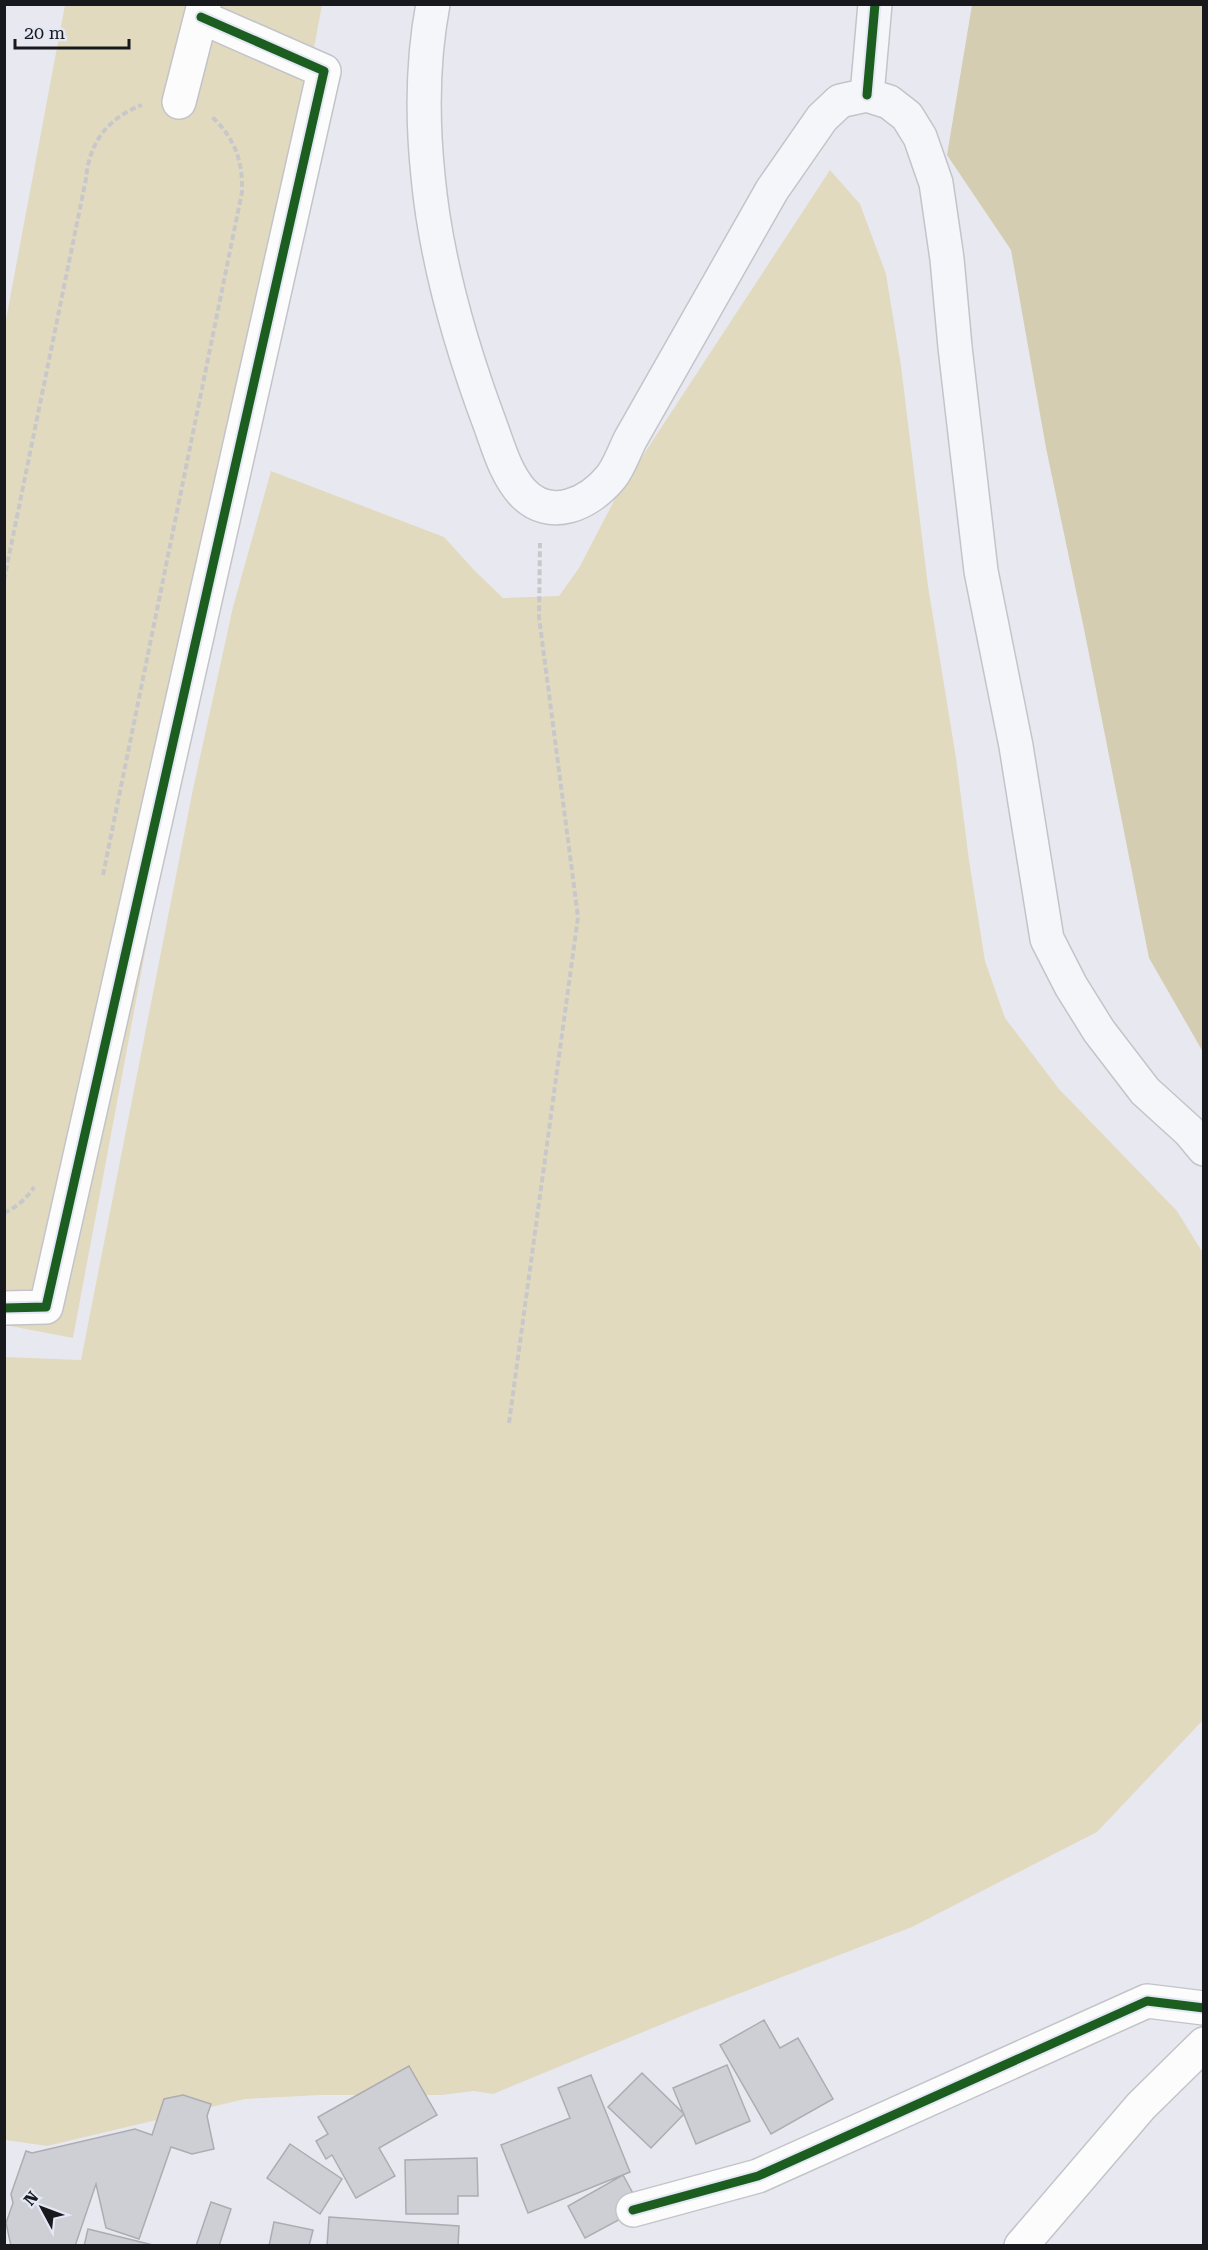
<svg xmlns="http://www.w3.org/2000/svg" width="1208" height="2250" viewBox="0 0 1208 2250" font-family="'Roboto Serif',serif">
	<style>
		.green { fill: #e1dabf }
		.forest { fill: #d5cdb2 }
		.building { fill: #cecfd4; stroke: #acacb1; stroke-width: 1.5 }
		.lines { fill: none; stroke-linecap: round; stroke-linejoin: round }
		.street-casing { stroke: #c3c4c9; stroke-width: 36 }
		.secondary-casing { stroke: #c3c4c9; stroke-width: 36 }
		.path { stroke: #c8c8ca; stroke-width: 4; stroke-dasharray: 6 3; stroke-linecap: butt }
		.street { stroke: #fcfcfd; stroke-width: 33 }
		.secondary { stroke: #f5f6f9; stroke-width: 33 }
		.cycleway-casing { stroke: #e4e7f4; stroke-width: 13 }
		.cycleway { stroke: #1b5e20; stroke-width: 9 }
	</style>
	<rect width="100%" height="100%" fill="#e8e9f0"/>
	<path class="green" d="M65 5H322L73 1338 5 1325 4 330Z
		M830 170 860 204 886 274 901 366 928 586 956 758 969 860 985 961 1005 1018 1059 1089 1177 1211 1203 1253V1720L1097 1832 912 1927 694 2011 493 2094 474 2091 441 2095H321L245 2099 47 2146 5 2140V1357L81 1360 193 789 233 607 271 471 444 537 474 570 503 598 559 596 579 568 617 495Z"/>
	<path class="forest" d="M972 5H1203V1052L1149 958 1084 629 1046 448 1011 250 947 155Z"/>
	<path class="building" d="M764 2020 780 2048 798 2038 833 2099 771 2134 720 2045Z
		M727 2065 750 2121 696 2144 673 2088Z
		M409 2066 437 2115 379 2148 395 2176 356 2198 332 2155 326 2159 316 2141 328 2134 318 2117Z
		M642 2073 684 2114 651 2148 608 2107Z
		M591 2075 630 2172 528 2213 501 2145 570 2118 558 2088Z
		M183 2095 211 2104 207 2116 214 2149 192 2154 171 2147 139 2239 106 2228 96 2184 75 2246H11L6 2223 13 2203 11 2194 26 2151 32 2153 135 2129 152 2135 164 2099Z
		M290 2144 342 2179 320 2214 267 2178Z
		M477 2158 478 2196H458V2214H406L405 2160Z
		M623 2175 641 2208 585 2238 568 2206Z
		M211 2202 231 2209 219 2246H196Z
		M329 2217 459 2226 458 2246H327Z
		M274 2222 313 2230 309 2246H269Z
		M88 2229 157 2246H84Z"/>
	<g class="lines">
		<defs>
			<path id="street" d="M179 102 204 4
				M4 1308 46 1307 324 71 201 17
				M633 2210 758 2176 1147 2001 1204 2008
				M1021 2246 1141 2106 1204 2044"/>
			<path id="secondary" d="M433 4C422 62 422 118 428 176 436 262 461 347 491 427 499 449 506 474 522 492 550 523 590 503 611 477 619 467 624 452 630 440L772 190 822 118 840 101 867 95 889 102 907 116 920 137 936 183 947 259 955 347 981 571 1016 746 1047 939 1071 986 1099 1031 1145 1091 1189 1131 1204 1149
				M867 95 875 4"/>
		</defs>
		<use href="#street" class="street-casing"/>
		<use href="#secondary" class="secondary-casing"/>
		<path class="path" d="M4 580 86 179C89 142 108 118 142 105
			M103 875 242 192C243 162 235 138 212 117
			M4 1213C17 1207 27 1198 34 1187
			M509 1423 578 917 539 617 540 543"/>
		<use href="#street" class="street"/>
		<use href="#secondary" class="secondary"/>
		<defs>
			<path id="cycleway" d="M867 95 875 4
				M4 1308 46 1307 324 71 201 17
				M633 2210 758 2176 1147 2001 1204 2008"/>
		</defs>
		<use href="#cycleway" class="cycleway-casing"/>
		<use href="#cycleway" class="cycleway"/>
	</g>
	<rect width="1208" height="2250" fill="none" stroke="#18191d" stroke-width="12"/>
	<g transform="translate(42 2208) rotate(311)" stroke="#e4e7f4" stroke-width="4.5" paint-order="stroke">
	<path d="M0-4.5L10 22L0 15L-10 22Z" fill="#18191d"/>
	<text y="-9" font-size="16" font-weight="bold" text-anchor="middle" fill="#18191d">N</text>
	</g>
	<path d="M15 39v9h114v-9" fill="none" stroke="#18191d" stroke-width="3"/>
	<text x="24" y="39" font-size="18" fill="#18191d" stroke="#e4e7f4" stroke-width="4.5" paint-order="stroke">20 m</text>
</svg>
